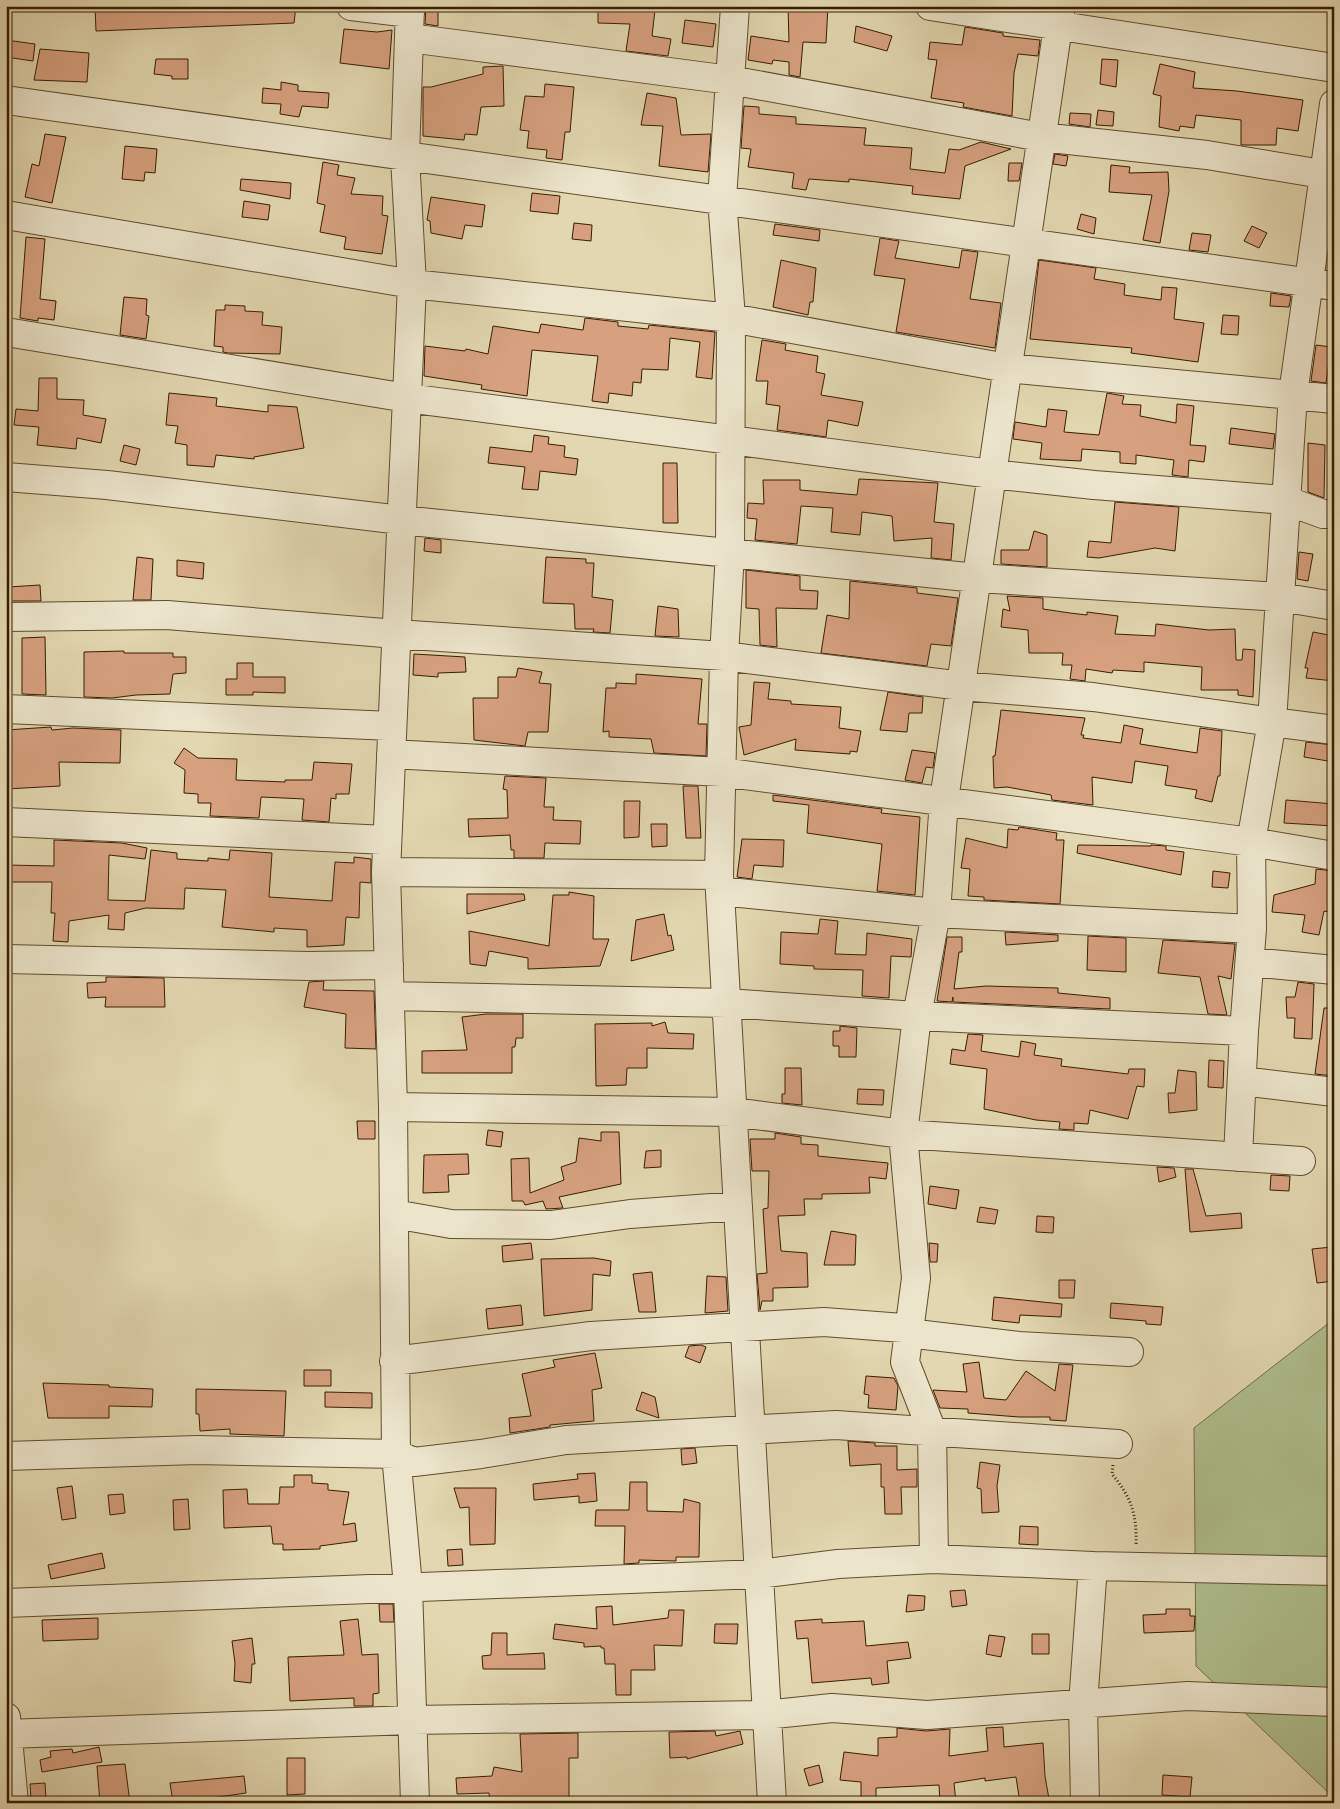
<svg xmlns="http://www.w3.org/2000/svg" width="1340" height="1809" viewBox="0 0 1340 1809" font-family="'Libre Caslon Text',serif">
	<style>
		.green { fill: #afbf8e; stroke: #746e48 }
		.building { fill: #d7a180; stroke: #381d01 }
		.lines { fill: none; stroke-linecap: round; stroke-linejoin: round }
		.minor-casing { stroke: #624c2d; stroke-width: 30 }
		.path { stroke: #381d01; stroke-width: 3; stroke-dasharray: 1 2.5; stroke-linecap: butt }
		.minor { stroke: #ece5cc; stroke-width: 28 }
	</style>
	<rect width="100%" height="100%" fill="#e2d7b0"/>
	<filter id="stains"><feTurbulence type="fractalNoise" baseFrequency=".004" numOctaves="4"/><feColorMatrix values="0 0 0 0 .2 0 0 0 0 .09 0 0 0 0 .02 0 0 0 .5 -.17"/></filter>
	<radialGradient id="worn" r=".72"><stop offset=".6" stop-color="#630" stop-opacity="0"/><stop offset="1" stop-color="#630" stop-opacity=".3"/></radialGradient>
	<path class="green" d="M1334 1319V1798L1196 1666 1194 1428Z"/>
	<path class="building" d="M95 6H296L294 23 96 31Z
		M426 6H438V26L425 24Z
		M598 6 655 10 652 36 671 39 668 56 626 51 630 24 598 23Z
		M788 6H828L826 43 803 42 800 77 789 75V62L773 60 772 64 748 60 751 36 789 42Z
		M685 20 716 24 713 47 682 43Z
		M856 26 892 36 887 51 854 42Z
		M965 27 1003 33V36L1040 40 1038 56 1018 54 1014 73 1012 116 963 107 964 103 931 98 937 60 928 59 930 42 962 45Z
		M344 29 377 32 392 30 389 69 340 63Z
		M6 40 35 44 33 61 6 57Z
		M40 49 89 53 87 82 34 80Z
		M156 59H188V79H172V76L154 74Z
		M1102 59 1118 60 1116 87 1100 84Z
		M1160 64 1195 72 1193 88 1237 91 1303 100 1298 131 1277 128 1276 145H1241V120L1196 115 1194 128 1180 126 1179 131 1159 127 1161 96 1153 94Z
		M503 66 504 106 481 107 477 135 465 134 464 140 423 136V87H431L483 74V67Z
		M281 82 298 85V91L329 93 328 108 302 106 299 117 280 114 281 104 262 103 263 88 281 90Z
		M545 84 574 87 570 132H565L562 160 546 158 547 150 527 148 529 131 520 130 525 96 544 97Z
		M647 93 676 98 681 135 711 134 708 172 659 166 663 126 641 125Z
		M744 106 759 107V114L796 117V124L866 128 864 145 912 148 910 169 945 173 949 149 959 150 981 142 1011 149 965 166 960 199 912 194 913 186 849 179V182L809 179 806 190 792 188 794 173 748 167 751 149 741 148Z
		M1098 110 1114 112 1113 126 1096 125Z
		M1070 113 1091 114 1090 127 1069 124Z
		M45 134 66 137 52 203 25 197 32 164 39 166Z
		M125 146 157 149 155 173 145 172 144 181 122 179Z
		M1055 154 1068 156 1066 166 1053 164Z
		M323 162 339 165 337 175 355 178 351 194 383 196 382 215 388 216 382 254 344 249 346 237 320 232 325 205 317 203Z
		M1009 163H1022L1019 181H1008Z
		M1111 165 1130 167 1129 173 1168 172 1169 191 1160 243 1143 240 1152 195 1109 192Z
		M241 179 291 183 290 199 240 190Z
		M532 193 560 196 558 214 530 211Z
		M431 197 485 205 482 227 465 225 462 239 431 233 430 221 427 220Z
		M244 201 270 205 268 220 242 217Z
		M1081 214 1096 218 1094 234 1077 229Z
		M574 223 592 225 591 241 572 239Z
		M775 224 820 230 819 241 773 235Z
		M1252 226 1267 233 1259 248 1244 241Z
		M1192 233 1211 235 1208 252 1189 250Z
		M26 237 45 239 40 299 56 301 54 320 38 318V321L20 318Z
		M880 238 899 241 895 258 959 268 962 250 978 252 970 299 1001 303 995 348 896 332 905 279 874 275Z
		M781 260 816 268 813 302H810L808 315 773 307Z
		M1039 260 1096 268 1094 279 1125 284 1124 295 1161 300 1162 287 1177 288 1174 319 1204 323 1198 362 1131 353 1132 348 1030 339Z
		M1271 293 1291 296 1289 307 1270 306Z
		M124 297 147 299 146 315 149 316 146 339 120 335Z
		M225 305 245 306V311L263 312 262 325 282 327 280 354 228 353 223 352V347L214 346 216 310H225Z
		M1223 315 1239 316 1238 335 1221 334Z
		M585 318 618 322V326L648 329 649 325 715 332 712 379 696 377 700 342 670 338 668 370 642 369 641 383 633 382 632 396 609 393 608 403 592 401 598 356 532 350 527 396 481 389 482 385 424 376 425 346 465 351 466 349 488 354 493 326 539 333 541 324 583 330Z
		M762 340 786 344 785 350 818 356 816 372 825 374 821 395 863 402 858 426 828 420 826 437 777 430 780 406 766 404 768 381H756Z
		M1316 345 1331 347 1326 383 1311 381Z
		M39 378H57V399L84 400 83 415 106 419 101 443 77 438 76 449 37 445 39 427 14 425 16 409 38 411Z
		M169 393 217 398 216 406 268 412V405L297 407 304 448 254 457V459L216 455 214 467 187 465V445L175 443 178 426 166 425Z
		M1107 393 1124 396 1122 404 1141 405 1140 416 1176 423 1177 404 1194 406 1190 445 1206 446 1204 462 1189 460 1188 477 1172 475 1174 460 1136 455V464L1120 463V452L1082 449 1081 461 1040 459 1042 443 1013 439 1015 422 1046 427 1048 409 1067 411 1064 432 1099 435Z
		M1231 428 1275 434 1273 449 1229 444Z
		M534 435 549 437 548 444 565 446 564 457 578 459 576 475 540 471 538 490 522 489 525 467 488 463 490 447 532 452Z
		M1308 443 1325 445 1324 498 1308 492Z
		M124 445 140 449 136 465 120 461Z
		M663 463H677L678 523H663Z
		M859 479 938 483 934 522 954 524 951 560 931 558 932 538 894 541 892 516 862 512 860 535 831 532 833 508 801 506 797 544 755 540 757 519 747 518 748 503 764 504 763 480H800V490L857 495Z
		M1115 502 1179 507 1175 551 1155 548 1099 558 1087 557 1089 541 1111 543Z
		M1034 531 1047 535V567L1001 564V550H1029Z
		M425 538 441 540V553L424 551Z
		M1299 552 1313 554 1308 581 1297 579Z
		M137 557 153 559 151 600H133Z
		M546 557 586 559V563H594L592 597 613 600 610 633 593 632 594 629H575L574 604 543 603Z
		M177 560 204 563 203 579 177 576Z
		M746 570 800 576V590L818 591 817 609 776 608 777 647 760 645 759 609 746 608Z
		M850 581 917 588V593L958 598 951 646 931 644 927 666 821 653 827 615 849 619Z
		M40 585 41 601H8V587Z
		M1007 596 1043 598V609L1070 613 1087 615V612L1118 616 1115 634 1155 636 1156 624 1209 630 1235 629 1236 660H1242L1243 649 1255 650 1253 697 1238 695V690H1201L1202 667 1144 662V672L1113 670 1112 673 1086 669 1085 681 1070 679 1072 665H1062L1063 653H1029L1028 630 1001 627 1003 609 1010 611Z
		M658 606 678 609 679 637 655 636Z
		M1313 632 1334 636V681L1306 678 1308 668H1305Z
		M45 637 46 695 22 694V638Z
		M124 651V653H173V657H186V673L173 674 170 694 136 695 112 698 84 697V652Z
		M414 654 465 657 466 672 438 673V677L413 675Z
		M237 663H253V677H285V693L253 692V695H226V679H237Z
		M518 668 542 672 539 683 551 684 548 732H528L525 746 474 740 473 698H498V677H516Z
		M636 674 702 679 698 724H707L706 756 654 753 651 739 609 737V731L603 732 606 688H616V683L636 684Z
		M754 682 770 683 768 699 791 701V704L841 707 839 728 861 731 857 752 850 751V754L795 750 796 739 744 755 739 727 751 725Z
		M888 692 923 697 922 713H909L907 732 880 730Z
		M1001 710 1085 718 1081 735H1084L1083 738 1121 743 1124 725 1143 729 1140 744 1197 753 1200 728 1222 731 1220 776H1218L1212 802 1195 798 1197 790 1165 785 1168 766 1135 761 1132 783 1092 777 1093 805 1052 800 1051 795 1007 787 994 788 993 756H995Z
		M51 727 52 730 73 728 121 730 120 763 59 762 60 786 6 789V730Z
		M1306 742 1334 745V762L1304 757Z
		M184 748 198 758 237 759 236 780 285 782V780H312L314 762 352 764 349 794H336V799L331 798 329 822 302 820 304 799 283 798 261 797 259 818 210 816 211 803H198V794L184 793 185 770 174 763Z
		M912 750 935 753 933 768 926 767 922 783 905 780Z
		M505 776 546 778 544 807H554L553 820 581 821 580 844 545 843 544 858H514V850H511L510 835 469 837 468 819 508 818 507 790 503 789Z
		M683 786H698L701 838H686Z
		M773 795 882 809 881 813 920 817 915 895 877 891 882 844 807 833 809 805 773 801Z
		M1286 800 1334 804V826L1284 823Z
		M624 801H640L639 837 624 838Z
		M651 824H667V846L652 847Z
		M1019 827 1057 833 1056 840H1064L1060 904 984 900V897L968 896 970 869 961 868 966 838 1007 848 1008 829 1018 830Z
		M742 839 784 840 783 867 754 865 752 879 737 877Z
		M54 840 122 843 147 848 145 859 109 855 108 900 145 901 151 850 177 853V859L208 861V858L229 860 230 850 272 853 269 897 332 901 335 862 354 863V857L371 859V883L360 882 359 918 346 917 344 945 307 947V930L274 928V932L222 927 226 890 185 888 184 909 146 908 125 913 124 930 108 929 109 915 69 921 68 942 53 941 55 913H51L52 882H6V865L54 866Z
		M1078 845 1151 846V845L1166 846V850L1184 852 1181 875 1077 853Z
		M1316 869 1334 871V913L1324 911 1319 935 1302 932 1305 915 1272 912 1274 895 1315 884Z
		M1213 871 1230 873 1228 888 1212 887Z
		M569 892 594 896 593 939H609L600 966 528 969V958L489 951 486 966 470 964 469 931 549 946 553 895H569Z
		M467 894H524L525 900 467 914Z
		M664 914 668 936 671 935 674 950 631 961 636 920Z
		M820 919 838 921 835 954 866 955 867 933 912 939 911 957 891 956 889 998 862 996 863 970 814 969V966L780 964 781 932 818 934Z
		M1005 932 1058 935V941L1006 945Z
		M1088 936 1126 938V972L1087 970Z
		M947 937H962V952H959L954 989 986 986 1058 988V993L1110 998V1009L953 1002V997L952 1002 937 1001Z
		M1163 940 1235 944 1231 979 1218 976 1227 1015 1208 1014 1200 977 1158 973Z
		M106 977 164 978 165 1007H105L106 997 88 998 87 983 106 982Z
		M324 981 323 990 374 991 376 1049 345 1048 346 1014 304 1007 309 982Z
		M1298 982 1314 984 1312 1039 1294 1038 1295 1018H1287L1286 997H1295Z
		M1324 1008H1334V1076L1315 1074Z
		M486 1014H523V1038H516L515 1047H512V1073H422V1051L467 1050 462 1017Z
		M665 1022 668 1033 694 1034 693 1049 647 1048V1068H627L626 1085 596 1086 595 1024 652 1023V1026Z
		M840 1026 857 1028 856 1057H839V1046H833V1031H840Z
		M968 1034 983 1035 981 1051 1019 1057 1021 1041 1036 1044 1034 1055 1062 1059 1061 1066 1128 1074 1129 1069H1145L1144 1087 1137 1086 1128 1119 1090 1110 1088 1124 1074 1123V1130L1059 1129 1060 1122 1036 1120 984 1109 987 1069 950 1064 952 1049 965 1051Z
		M1209 1060 1224 1061 1223 1088 1208 1087Z
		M785 1068H801L802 1105 782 1103V1094H785Z
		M1178 1070 1196 1072 1197 1110 1169 1113 1168 1093H1175Z
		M858 1089 884 1090 883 1105 857 1104Z
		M357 1121H375V1139H358Z
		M488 1130 503 1132 501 1147 486 1145Z
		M601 1132H619L621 1184 559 1197 563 1208 546 1209 543 1201 525 1205 523 1201H512L511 1159 529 1158 530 1193 564 1180 561 1167 576 1162 579 1138 601 1141Z
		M775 1133 801 1137V1144L818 1145V1156L888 1163 886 1179 869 1177 870 1193 822 1194V1199H804L805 1215 778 1216 781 1251 807 1253 808 1287 773 1288V1301H762L760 1310 757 1274 767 1273 763 1209 768 1208 769 1171H752L750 1139H775Z
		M661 1150V1167L644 1168 646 1151Z
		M468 1154 469 1174 448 1175 449 1192 423 1193 424 1155Z
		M1157 1167 1174 1168 1176 1177 1159 1182Z
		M1185 1169H1193L1206 1216 1241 1213 1242 1228 1190 1232Z
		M1271 1175 1290 1176 1289 1191 1270 1190Z
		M930 1186 959 1190 956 1209 928 1204Z
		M980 1207 998 1210 995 1224 977 1222Z
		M1037 1216 1054 1217 1053 1233 1036 1232Z
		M831 1231 856 1235 855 1265H824Z
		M531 1243 533 1259 503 1262 502 1246Z
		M929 1243 938 1244 937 1262H930Z
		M1332 1247 1334 1281 1317 1283 1312 1249Z
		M594 1258 611 1261 610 1276 593 1274 592 1310 544 1316 541 1259Z
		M652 1272 656 1312H639L633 1274Z
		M707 1276 726 1277 728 1311 705 1313Z
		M1059 1280H1075L1074 1298H1059Z
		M994 1297 1062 1304 1061 1317 1020 1315 1019 1323 992 1320Z
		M1111 1303 1163 1307 1161 1325 1146 1324V1321L1110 1318Z
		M521 1305 523 1325 488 1329 486 1309Z
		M701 1345 706 1347 700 1363 685 1357 689 1346Z
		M595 1353 602 1388 592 1390 594 1421 550 1425V1427L510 1433 509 1418 531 1416 522 1374 555 1367 553 1360Z
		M979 1362 984 1398 1006 1400 1026 1371 1055 1391 1059 1364 1073 1365 1066 1421 1050 1420V1417H1019L968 1413V1409L940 1408 933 1390 967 1392 963 1364Z
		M304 1370H331V1386H304Z
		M866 1376 894 1378 898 1386 896 1410 868 1408 869 1395 864 1394Z
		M43 1383 109 1385V1387L153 1389 152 1407 109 1406V1418H48Z
		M196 1389 286 1391 284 1436 230 1434V1429L200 1431 199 1414H196Z
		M325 1392 372 1393V1408L325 1407Z
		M642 1392 655 1397 659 1418 636 1410Z
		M848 1441 875 1443V1446H897V1470L917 1469V1487H901L902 1514H885L884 1487H881V1464L850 1466Z
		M695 1448 697 1463 682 1465 681 1449Z
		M980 1462 1000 1465 997 1486 999 1512 982 1513 981 1489 977 1488Z
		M595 1473 597 1501 579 1503V1496L534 1500 533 1484 578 1479 577 1474Z
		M294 1475H312V1483L328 1484V1490L349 1492 343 1525 355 1523 357 1541 320 1546V1549L283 1550V1544H273L271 1526 224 1528 223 1490 247 1489 248 1504H279L280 1487H294Z
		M630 1482H647V1511L683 1512 684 1499 700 1503 699 1557H676V1561L639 1560V1563L624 1564 625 1526H595L596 1510H629Z
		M72 1486 76 1518 62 1520 57 1488Z
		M454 1488H496L495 1544 470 1545 469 1507 460 1508Z
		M123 1494 125 1513 110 1515 108 1495Z
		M188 1499 190 1529 174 1530 173 1500Z
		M1020 1526 1038 1527V1545L1019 1544Z
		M462 1549 463 1565 448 1566 447 1550Z
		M102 1553 105 1568 51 1579 48 1565Z
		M965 1590 967 1605 952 1607 950 1591Z
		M908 1595 925 1596 924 1610 906 1612Z
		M379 1604H393L394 1622H380Z
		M612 1606 613 1625 668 1618 669 1610H684L682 1646 654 1645 655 1670H631V1695H616L615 1664H605L604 1648H601V1646L584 1647V1643L553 1639 555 1624 597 1629 596 1607Z
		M1166 1609H1190V1616H1195L1194 1631 1144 1633 1143 1615 1166 1614Z
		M98 1618V1639L43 1641 42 1620Z
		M358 1619 362 1655 378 1654 379 1693 373 1694V1706H354V1698L290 1701 288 1657 344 1655 340 1621Z
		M822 1619V1623L864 1621 866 1646 908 1642 911 1658 887 1661 889 1683 872 1685 871 1678 812 1683 808 1638 797 1639 795 1621Z
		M715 1624H738L737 1644 714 1643Z
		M492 1633H507V1655L544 1653 545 1669H483L482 1656 491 1655Z
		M1032 1634H1049V1654H1032Z
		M989 1635 1005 1637 1001 1657 986 1654Z
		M252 1638 255 1664H252L251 1683 234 1681 235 1663 232 1641Z
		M1003 1727 1004 1747 1043 1743 1045 1776 1049 1799 1020 1803 1016 1777 985 1781V1778L954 1783 956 1803H940L939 1785 876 1788V1803H861V1782L840 1780 844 1752 878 1756V1738L897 1737V1728L926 1731 950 1729 949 1756 988 1751 986 1728Z
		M715 1731 716 1736 740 1731 743 1744 687 1759V1757L670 1758 669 1732Z
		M578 1733V1758H569V1803H490L489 1793 457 1794 456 1778 492 1776 494 1767 522 1772 520 1734Z
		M99 1747 102 1762 42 1772 40 1760 51 1757 50 1751 72 1749 73 1753Z
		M287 1758H305V1794L287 1795Z
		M125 1764 130 1803H100L97 1766Z
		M819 1765 823 1782 809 1786 804 1769Z
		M1163 1775 1192 1777 1190 1797 1162 1795Z
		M244 1776 246 1793 204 1799 205 1803H173L170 1783Z
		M45 1783 46 1799 31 1800 30 1784Z"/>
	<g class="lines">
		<defs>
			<path id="minor" d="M351 6 410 13
				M410 6 405 157 412 284 731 318 1007 368 1334 399
				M735 6 722 199 731 318 730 552 724 656 719 875 772 1803
				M930 6 1334 68
				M409 38 730 80 1041 137 1207 155 1334 176
				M6 100 1334 286
				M1334 104 1293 394 1272 722 1334 730
				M6 215 412 284 386 872 393 1107 396 1454 408 1586 415 1803
				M6 332 407 398 992 474 1094 485 1285 500 1323 514H1334
				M6 477 107 485 401 520 977 578 1280 597 1334 606
				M6 617 167 615 396 634 724 656 962 686 1093 697 1272 722 1251 842 1252 929 1244 1031 1238 1157
				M6 709 392 726
				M391 754 721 772 1251 842 1334 856
				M6 822 387 840
				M386 872 719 875
				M720 891 936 913 1252 929
				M6 959 308 966 389 965
				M1250 962 1334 970
				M390 996 726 1003 917 1016 1244 1031
				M1242 1081 1334 1092
				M393 1107 733 1112 903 1134 1301 1161
				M394 1214 451 1224 551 1225 630 1214 738 1206
				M394 1361 591 1336 824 1322 903 1328 916 1334 1019 1346 1129 1352
				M6 1456 197 1450 396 1454 414 1462 481 1454 566 1440 836 1425 1118 1444
				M934 1559 932 1431 905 1362 916 1278 903 1134 917 1016 936 913 944 800 1061 6
				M6 1603 759 1574 838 1564 934 1559 1093 1566 1334 1571
				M6 1717 14 1803
				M6 1734 412 1720 765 1715 832 1708 927 1715 1188 1696 1334 1702
				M1085 1803 1083 1704 1093 1566"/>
		</defs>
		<use href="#minor" class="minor-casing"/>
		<path class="path" d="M1113 1465 1112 1474C1131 1497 1137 1514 1136 1544"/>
		<use href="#minor" class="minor"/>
	</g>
	<rect width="1340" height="1809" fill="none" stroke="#e2d7b0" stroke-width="25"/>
	<rect x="8" y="8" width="1325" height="1794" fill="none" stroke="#381d01" stroke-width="2.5"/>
	<rect x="12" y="12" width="1315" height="1784" fill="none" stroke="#381d01"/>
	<rect width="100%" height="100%" filter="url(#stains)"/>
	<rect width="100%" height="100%" fill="url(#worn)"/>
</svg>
